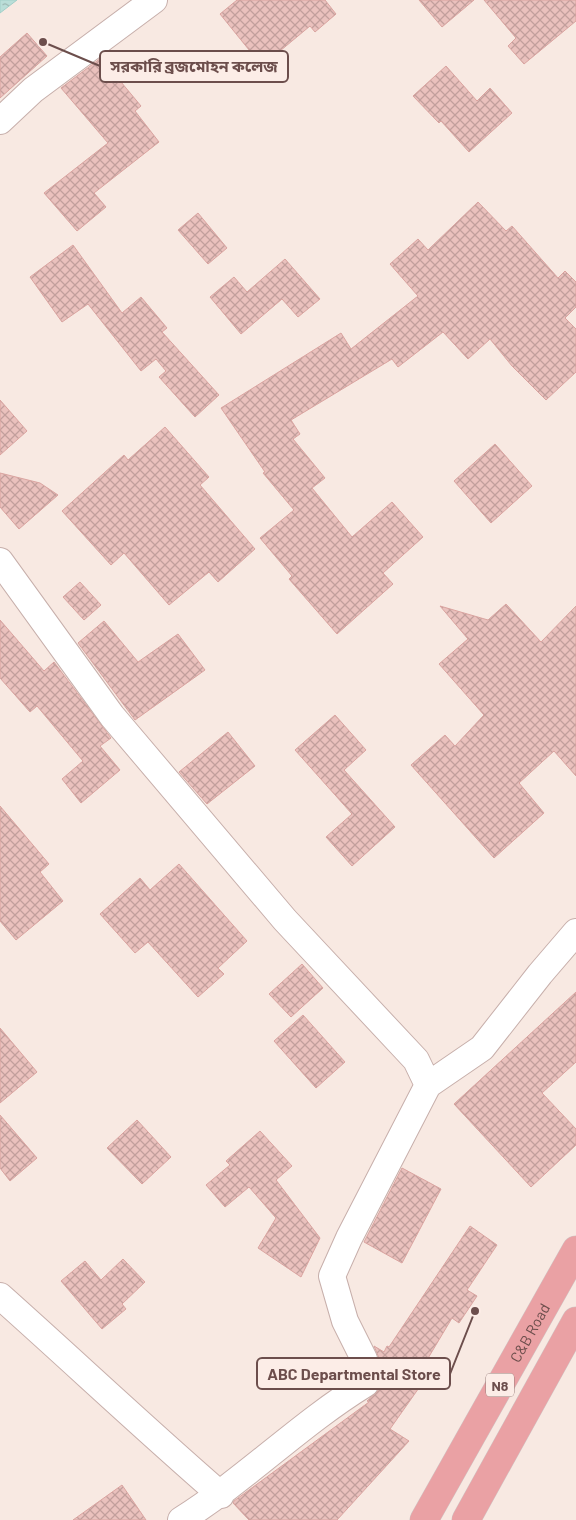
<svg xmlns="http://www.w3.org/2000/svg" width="576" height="1520" viewBox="0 0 576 1520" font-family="Barlow,'Noto Sans Bengali',sans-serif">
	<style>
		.water { fill: url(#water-ripples); stroke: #a1cfc8 }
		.building { fill: url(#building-cross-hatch); stroke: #daa4a0 }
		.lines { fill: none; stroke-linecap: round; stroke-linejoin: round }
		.street-casing { stroke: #c7afab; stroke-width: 28 }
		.highway-casing { stroke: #d0c6c6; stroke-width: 29 }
		.street { stroke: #fff; stroke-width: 26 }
		.highway { stroke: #eaa1a4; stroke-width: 28 }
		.labels { text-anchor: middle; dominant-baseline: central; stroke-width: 5; stroke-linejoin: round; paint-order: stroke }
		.shield { fill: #fcede7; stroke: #977e7a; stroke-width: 1 }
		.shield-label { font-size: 14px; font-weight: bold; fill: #6c4e4c }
		.street-label { font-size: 15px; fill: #6c4e4c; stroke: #fcede7 }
		.leader { fill: none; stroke: #6c4e4c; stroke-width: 2 }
		.callout-dot { fill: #6c4e4c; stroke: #fcede7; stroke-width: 2 }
		.callout { fill: #fcede7; stroke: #6c4e4c; stroke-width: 2 }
		.callout-label { font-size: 16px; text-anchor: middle; font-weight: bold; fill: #6c4e4c }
	</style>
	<defs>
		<pattern id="water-ripples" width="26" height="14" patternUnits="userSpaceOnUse" patternTransform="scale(1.25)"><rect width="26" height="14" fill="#baded8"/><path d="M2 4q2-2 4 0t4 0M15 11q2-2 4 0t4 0" fill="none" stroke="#9bb6b1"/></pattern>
		<pattern id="building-cross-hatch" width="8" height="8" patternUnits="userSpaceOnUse" patternTransform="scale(1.25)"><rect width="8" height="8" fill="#eac1bd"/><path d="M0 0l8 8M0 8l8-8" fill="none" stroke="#c29f9c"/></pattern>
	</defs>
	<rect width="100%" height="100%" fill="#f8e9e2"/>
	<path class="water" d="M0 0H17L0 13Z"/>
	<path class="building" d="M237 0H325L336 14 315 32 310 26 262 66 220 14Z
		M419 0H474L442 27Z
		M484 0H576V21L524 64 508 46 516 38Z
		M27 33 47 56 0 98V57Z
		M101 58 141 106 135 111 159 142 94 193 106 207 77 231 44 193 108 143 61 88Z
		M446 66 477 101 490 88 512 113 469 152 441 121 439 123 413 96Z
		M478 202 506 231 512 226 558 278 565 271 576 282V307L565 318 576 329V372L546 400 512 366 490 339 468 359 443 332 398 367 392 359 291 420 300 434 293 439 325 478 312 488 352 537 392 502 423 537 383 573 393 584 337 634 289 579 292 576 260 538 294 510 263 473 265 472 221 408 341 333 351 349 418 296 390 264 418 239 428 250Z
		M198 213 227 248 208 264 178 230Z
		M73 245 122 313 141 297 167 328 162 332 219 395 195 417 159 377 166 371 156 359 141 371 88 304 62 322 30 277Z
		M285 259 320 299 298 317 282 299 241 334 210 297 234 277 247 292Z
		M0 400 27 431 0 455Z
		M165 427 209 477 200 485 255 549 218 582 209 572 169 605 124 553 111 565 62 511 124 455 128 460Z
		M495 444 532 486 491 523 454 481Z
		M0 473 40 483 58 495 19 529 0 507Z
		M80 582 101 605 84 620 63 597Z
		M506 604 541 642 576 606V776L554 751 519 783 544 813 494 858 411 765 445 735 455 746 484 715 439 664 468 639 440 606 488 620Z
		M0 620 44 671 54 662 111 738 100 746 120 770 81 803 62 779 83 761 37 706 30 712 0 678Z
		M104 621 138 662 178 634 205 670 135 720 78 643Z
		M335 715 366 750 344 770 395 827 352 866 326 837 352 814 295 750Z
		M228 732 255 766 207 804 179 772Z
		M0 806 49 864 40 872 63 901 16 940 0 921Z
		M179 864 247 941 218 968 224 974 198 997 148 942 135 953 100 914 140 878 150 890Z
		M302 964 323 988 291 1017 269 994Z
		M576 992V1062L542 1093 576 1129V1145L531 1187 454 1104Z
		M303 1015 345 1062 316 1088 274 1041Z
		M0 1028 37 1072 0 1103Z
		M0 1115 37 1158 10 1181 0 1168Z
		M137 1120 171 1157 142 1184 107 1148Z
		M260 1131 292 1166 276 1180 320 1238 301 1277 258 1248 276 1218 249 1187 225 1207 206 1185 230 1165 226 1161Z
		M402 1168 441 1189 402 1263 364 1242Z
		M470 1226 497 1245 467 1290 477 1296 459 1323 452 1318 421 1370 428 1375 390 1429 409 1441 337 1520H249L233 1503 234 1501 369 1402 367 1401 378 1391 379 1358 374 1346 384 1352 387 1346 389 1347Z
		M123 1259 145 1282 122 1304 126 1309 102 1329 61 1281 85 1261 101 1280Z
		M122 1485 146 1520H73Z"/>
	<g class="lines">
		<defs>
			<path id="street" d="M0 121 33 90 154 0
				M0 561 112 716 285 920 416 1060 428 1085 349 1238 332 1276 345 1321 364 1359 365 1384C300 1424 246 1479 181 1520
				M428 1085 482 1048 540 974 576 932
				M0 1296C74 1362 146 1430 221 1495"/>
			<g id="highway">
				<path id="s1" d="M424 1520 576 1250"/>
				<path d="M466 1520 576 1321"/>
			</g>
		</defs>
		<use href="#street" class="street-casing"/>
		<use href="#highway" class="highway-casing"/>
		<use href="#street" class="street"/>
		<use href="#highway" class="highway"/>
	</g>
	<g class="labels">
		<rect class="shield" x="486" y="1373.5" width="28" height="23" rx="4"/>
		<g class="shield-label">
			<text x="500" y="1385">N8</text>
		</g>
		<g class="street-label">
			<text stroke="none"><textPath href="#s1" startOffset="215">C&amp;B Road</textPath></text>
		</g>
	</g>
	<path class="leader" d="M43 42L100 66M475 1311L450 1374"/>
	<g class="callout-dot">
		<circle cx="43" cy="42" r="5"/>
		<circle cx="475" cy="1311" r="5"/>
	</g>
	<g class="callout">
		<rect x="100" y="51" width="188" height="31" rx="5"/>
		<rect x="257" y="1358" width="193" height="31" rx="5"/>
	</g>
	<g class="callout-label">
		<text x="194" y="72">সরকারি ব্রজমোহন কলেজ</text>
		<text x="354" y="1380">ABC Departmental Store</text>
	</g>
</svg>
